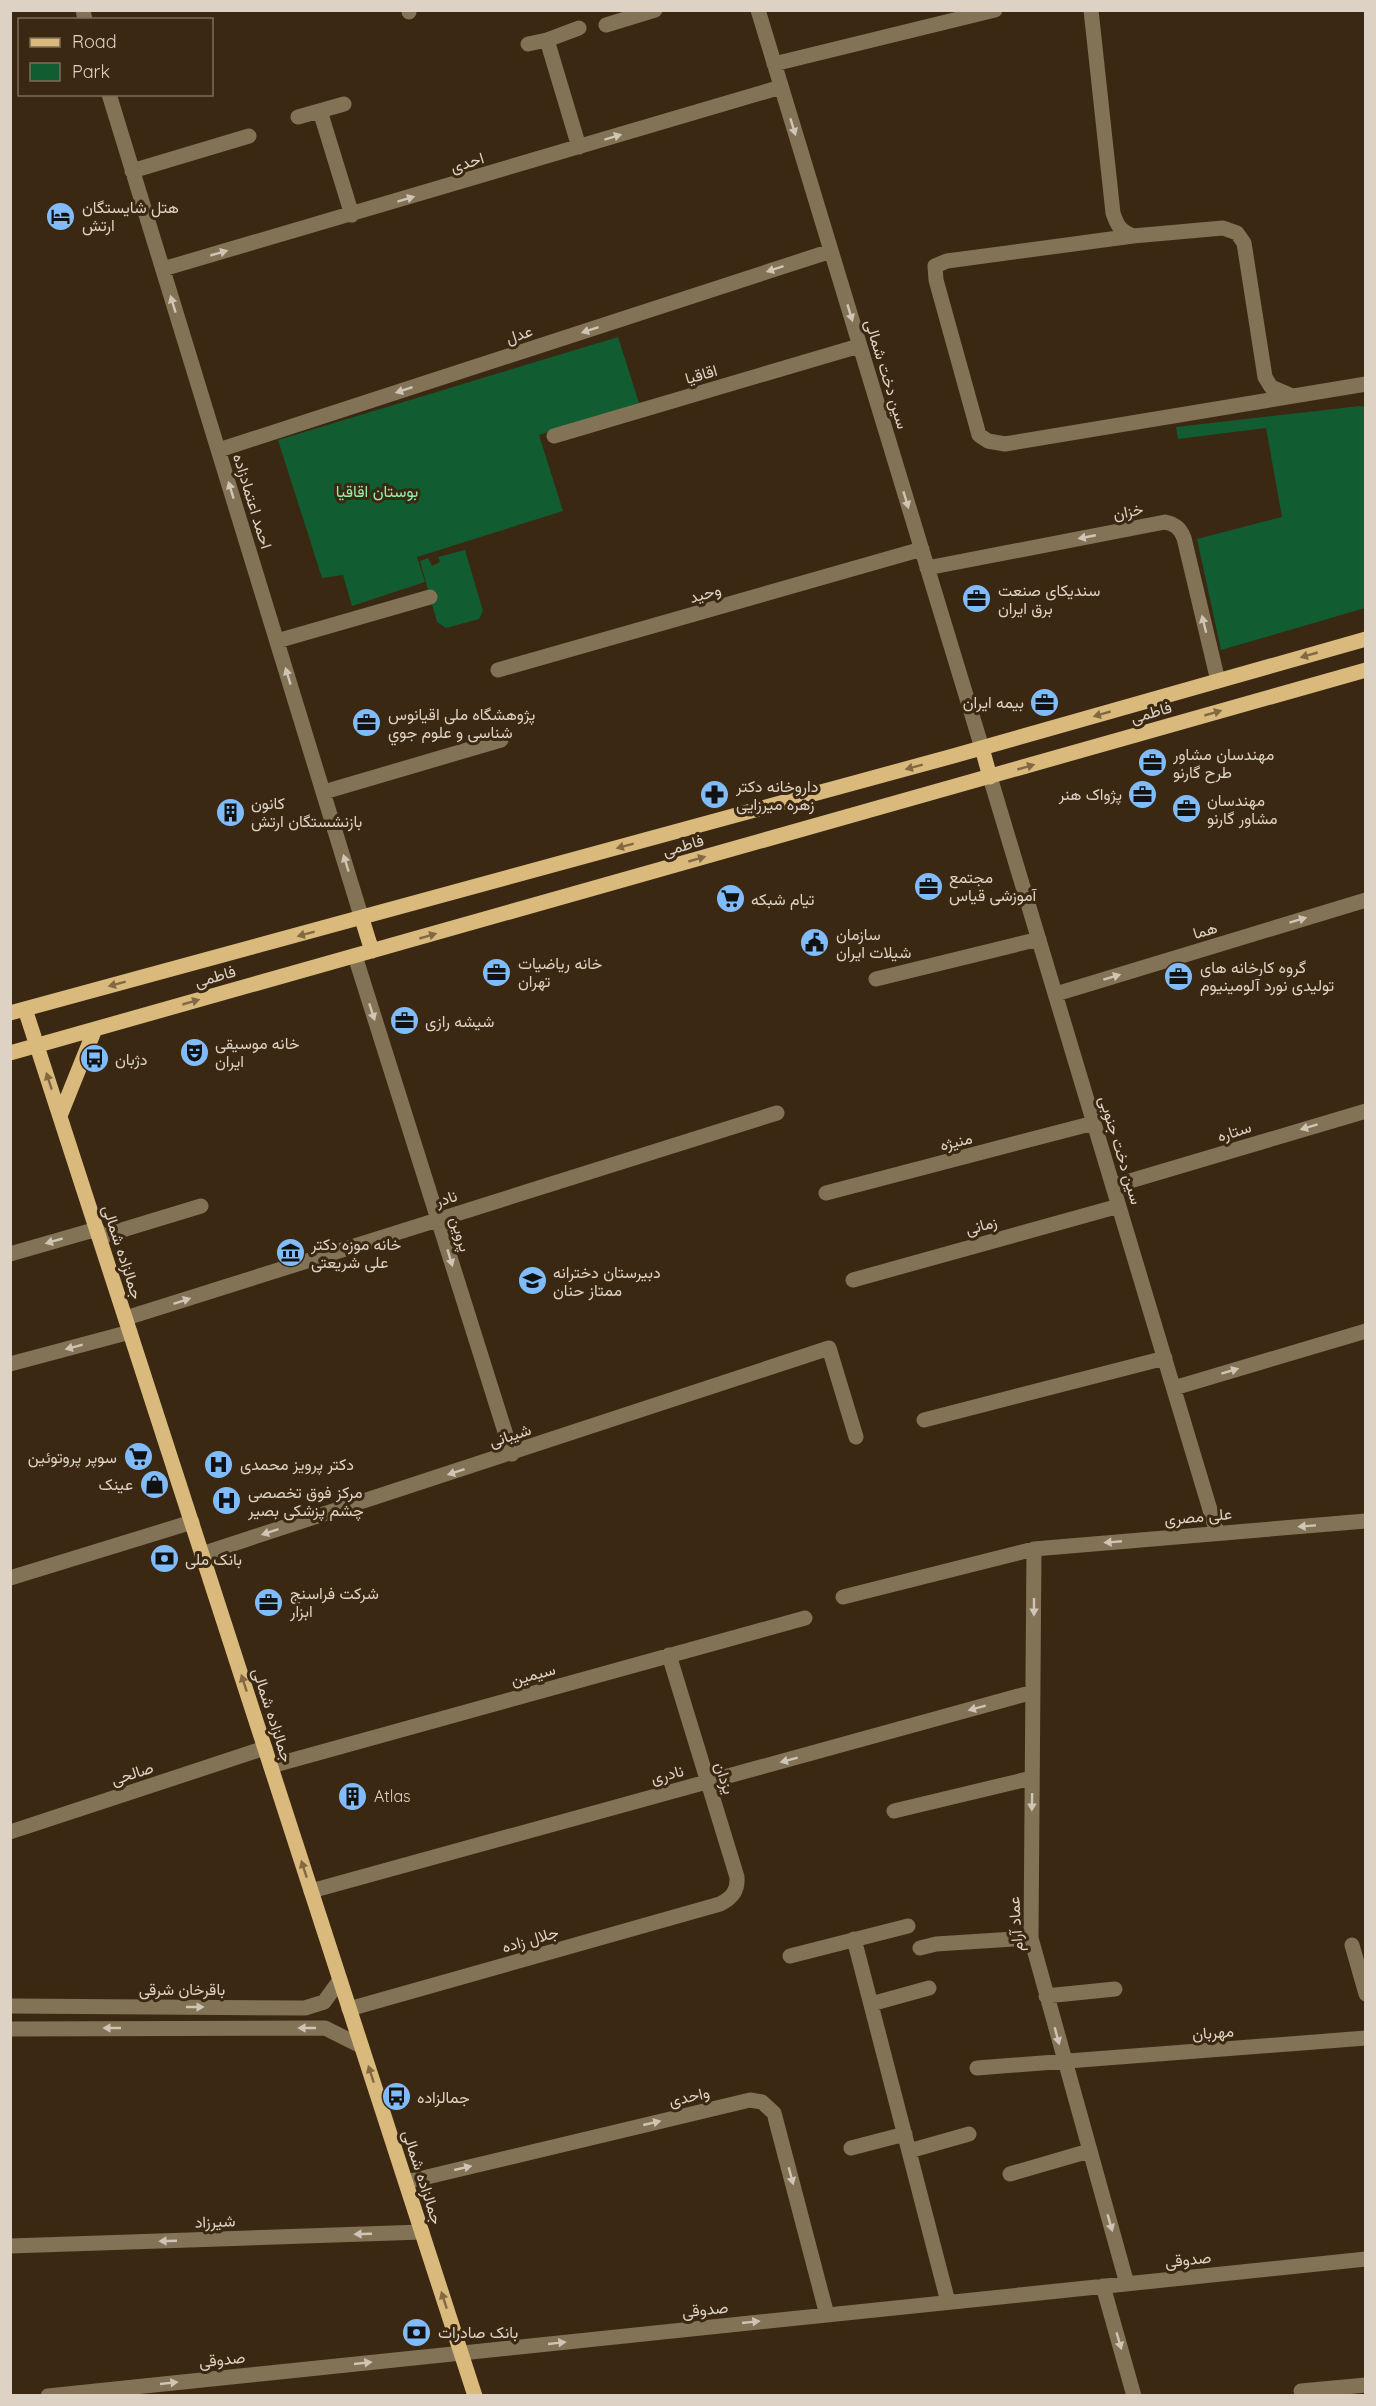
<svg xmlns="http://www.w3.org/2000/svg" width="1376" height="2406" viewBox="0 0 1376 2406" font-family="Quicksand,Vazirmatn,sans-serif">
	<style>
		.green { fill: #115c30 }
		.lines { fill: none; stroke-linecap: round; stroke-linejoin: round }
		.minor { stroke: #827356; stroke-width: 15 }
		.major { stroke: #d9b97c; stroke-width: 15 }
		.oneway { fill: #d0c4b4 }
		.oneway2 { fill: #826942 }
		.labels { text-anchor: middle; dominant-baseline: central; stroke-width: 6; stroke-linejoin: round; paint-order: stroke }
		.street-label { font-size: 16px; fill: #ded2c4; stroke: #3b2812 }
		.poi-label { font-size: 16px; fill: #ded2c4; stroke: #3b2812; text-anchor: start }
		.park-label { font-size: 16px; fill: #90f0ac; stroke: #3b2812 }
	</style>
	<rect width="100%" height="100%" fill="#3b2812"/>
	<path class="green" d="M618 337 639 403 539 435 563 511 417 557 425 582 352 606 343 575 322 578 278 440Z
		M1360 406 1366 407 1365 608 1221 650 1197 539 1282 517 1266 428 1178 439 1176 427Z
		M465 550 483 611 479 619 446 628 437 622 420 561 428 558 432 566 440 562 438 557Z"/>
	<g class="lines">
		<path class="minor" d="M83 10 85 20
			M409 10V12
			M758 10 982 748
			M1091 10 1113 213C1117 225 1120 231 1133 236L1223 228 1237 233 1244 243 1265 377 1271 387 1292 396
			M606 25 655 10
			M547 40 579 147
			M528 44 547 40 579 28
			M774 64 995 10
			M109 94 362 919
			M320 111 352 215
			M298 117 344 104
			M132 171 249 136
			M1133 236 947 261 935 266 936 280 979 435 988 441 1005 444 1366 384
			M163 269 781 87
			M554 436 859 346
			M219 450 831 251
			M927 568 1165 522C1175 524 1180 528 1184 538L1218 681
			M277 641 430 597
			M498 670 922 549
			M990 777 1217 1533
			M324 792 501 740
			M355 956 512 1454
			M876 979 1039 939
			M1056 994 1366 900
			M1113 1186 1366 1111
			M826 1193 1094 1123
			M99 1237 201 1206
			M10 1254 97 1229
			M853 1280 1119 1206
			M126 1318 777 1113
			M10 1364 130 1332
			M1174 1388 1366 1331
			M924 1420 1165 1358
			M1034 1549 1031 1938 1127 2284
			M202 1554 829 1348 856 1437
			M10 1578 192 1522
			M843 1597 1034 1549 1366 1521
			M271 1766 805 1618
			M894 1811 1032 1778
			M10 1832 265 1748
			M311 1891 1033 1692
			M854 1939 948 2302
			M1352 1945 1366 1994
			M920 1948 936 1944 1031 1938
			M790 1956 908 1926
			M1046 1996 1115 1989
			M871 2004 929 1988
			M10 2006 305 2008 324 2002 340 1980
			M349 2009 720 1904C732 1898 738 1891 737 1877L669 1655
			M10 2029 325 2028 361 2046
			M977 2068 1366 2038
			M851 2148 905 2134
			M909 2151 969 2134
			M1010 2174 1089 2151
			M406 2182 750 2100 762 2102 774 2113 827 2315
			M10 2246 422 2232
			M1103 2286 1134 2396
			M1301 2391 1366 2385
			M48 2396 1366 2259"/>
		<path class="major" d="M982 748 990 777
			M362 919 372 951
			M25 1009 475 2396
			M10 1013 953 756 1366 639
			M10 1053 1366 670
			M60 1116 95 1029"/>
	</g>
	<defs><path id="oneway-solid" d="M-6-.8H1V-3.2L6.5 0L1 3.2V.8H-6Z" transform="scale(1.5)"/></defs>
	<g class="oneway">
		<use href="#oneway-solid" transform="translate(793 127) rotate(73)"/>
		<use href="#oneway-solid" transform="translate(613 137) rotate(-17)"/>
		<use href="#oneway-solid" transform="translate(406 199) rotate(-17)"/>
		<use href="#oneway-solid" transform="translate(219 253) rotate(-16)"/>
		<use href="#oneway-solid" transform="translate(775 269) rotate(162)"/>
		<use href="#oneway-solid" transform="translate(173 304) rotate(-107)"/>
		<use href="#oneway-solid" transform="translate(850 313) rotate(73)"/>
		<use href="#oneway-solid" transform="translate(590 330) rotate(162)"/>
		<use href="#oneway-solid" transform="translate(404 390) rotate(162)"/>
		<use href="#oneway-solid" transform="translate(231 490) rotate(-107)"/>
		<use href="#oneway-solid" transform="translate(906 500) rotate(73)"/>
		<use href="#oneway-solid" transform="translate(1087 537) rotate(169)"/>
		<use href="#oneway-solid" transform="translate(1204 624) rotate(-104)"/>
		<use href="#oneway-solid" transform="translate(288 676) rotate(-107)"/>
		<use href="#oneway-solid" transform="translate(346 863) rotate(-107)"/>
		<use href="#oneway-solid" transform="translate(1298 920) rotate(-17)"/>
		<use href="#oneway-solid" transform="translate(1112 977) rotate(-17)"/>
		<use href="#oneway-solid" transform="translate(372 1012) rotate(72)"/>
		<use href="#oneway-solid" transform="translate(1309 1127) rotate(163)"/>
		<use href="#oneway-solid" transform="translate(54 1241) rotate(164)"/>
		<use href="#oneway-solid" transform="translate(450 1258) rotate(73)"/>
		<use href="#oneway-solid" transform="translate(182 1301) rotate(-18)"/>
		<use href="#oneway-solid" transform="translate(74 1347) rotate(165)"/>
		<use href="#oneway-solid" transform="translate(1230 1371) rotate(-17)"/>
		<use href="#oneway-solid" transform="translate(456 1472) rotate(162)"/>
		<use href="#oneway-solid" transform="translate(1307 1526) rotate(176)"/>
		<use href="#oneway-solid" transform="translate(270 1532) rotate(162)"/>
		<use href="#oneway-solid" transform="translate(1113 1542) rotate(175)"/>
		<use href="#oneway-solid" transform="translate(1034 1607) rotate(90)"/>
		<use href="#oneway-solid" transform="translate(977 1708) rotate(165)"/>
		<use href="#oneway-solid" transform="translate(789 1760) rotate(165)"/>
		<use href="#oneway-solid" transform="translate(1032 1802) rotate(91)"/>
		<use href="#oneway-solid" transform="translate(195 2007)"/>
		<use href="#oneway-solid" transform="translate(112 2028) rotate(180)"/>
		<use href="#oneway-solid" transform="translate(307 2028) rotate(180)"/>
		<use href="#oneway-solid" transform="translate(1057 2036) rotate(75)"/>
		<use href="#oneway-solid" transform="translate(652 2123) rotate(-13)"/>
		<use href="#oneway-solid" transform="translate(463 2168) rotate(-13)"/>
		<use href="#oneway-solid" transform="translate(791 2176) rotate(75)"/>
		<use href="#oneway-solid" transform="translate(1110 2223) rotate(74)"/>
		<use href="#oneway-solid" transform="translate(363 2234) rotate(178)"/>
		<use href="#oneway-solid" transform="translate(168 2241) rotate(178)"/>
		<use href="#oneway-solid" transform="translate(751 2322) rotate(-6)"/>
		<use href="#oneway-solid" transform="translate(1119 2341) rotate(74)"/>
		<use href="#oneway-solid" transform="translate(557 2343) rotate(-6)"/>
		<use href="#oneway-solid" transform="translate(363 2363) rotate(-6)"/>
		<use href="#oneway-solid" transform="translate(169 2383) rotate(-6)"/>
	</g>
	<g class="oneway2">
		<use href="#oneway-solid" transform="translate(1309 655) rotate(164)"/>
		<use href="#oneway-solid" transform="translate(1213 713) rotate(-16)"/>
		<use href="#oneway-solid" transform="translate(1102 714) rotate(164)"/>
		<use href="#oneway-solid" transform="translate(914 767) rotate(165)"/>
		<use href="#oneway-solid" transform="translate(1026 767) rotate(-16)"/>
		<use href="#oneway-solid" transform="translate(625 846) rotate(165)"/>
		<use href="#oneway-solid" transform="translate(697 859) rotate(-16)"/>
		<use href="#oneway-solid" transform="translate(306 934) rotate(165)"/>
		<use href="#oneway-solid" transform="translate(428 936) rotate(-16)"/>
		<use href="#oneway-solid" transform="translate(117 984) rotate(165)"/>
		<use href="#oneway-solid" transform="translate(191 1002) rotate(-16)"/>
		<use href="#oneway-solid" transform="translate(49 1081) rotate(-108)"/>
		<use href="#oneway-solid" transform="translate(244 1683) rotate(-108)"/>
		<use href="#oneway-solid" transform="translate(304 1869) rotate(-108)"/>
		<use href="#oneway-solid" transform="translate(371 2074) rotate(-108)"/>
		<use href="#oneway-solid" transform="translate(444 2300) rotate(-108)"/>
	</g>
	<defs>
		<symbol id="hotel-disc" viewBox="-11 -11 22 22"><circle r="9.5" fill="#81bcfa" stroke="#3b2812"/><path d="M-6-4.5h1.5V1H6V5H4.5V3h-9V5H-6ZM-4 0a1.8 1.8 0 1 1 3.6 0ZM.5 0V-2.5h3Q6-2.5 6 0Z" fill="#111"/></symbol>
		<symbol id="office-disc" viewBox="-11 -11 22 22"><circle r="9.5" fill="#81bcfa" stroke="#3b2812"/><path d="M-6-3h4V-5.5h4V-3h4V5H-6ZM-1-4.5V-3h2v-1.5ZM-6 0V1H6V0Z" fill="#111"/></symbol>
		<symbol id="pharmacy-disc" viewBox="-11 -11 22 22"><circle r="9.5" fill="#81bcfa" stroke="#3b2812"/><path d="M-2-6h4v4h4v4h-4v4h-4v-4h-4v-4h4Z" fill="#111"/></symbol>
		<symbol id="building-disc" viewBox="-11 -11 22 22"><circle r="9.5" fill="#81bcfa" stroke="#3b2812"/><path d="M-4-6H4V6H1V3H-1V6H-4ZM-2.5-4.3h1.7v1.8h-1.7ZM.8-4.3h1.7v1.8H.8ZM-2.5-1h1.7V.8h-1.7ZM.8-1h1.7V.8H.8Z" fill="#111"/></symbol>
		<symbol id="supermarket-disc" viewBox="-11 -11 22 22"><circle r="9.5" fill="#81bcfa" stroke="#3b2812"/><path d="M-6-5.5h2.5l.6 2H6L4.5 2H-2.5L-4.4-4H-6ZM-1.5 3.2a1.3 1.3 0 1 0 .1 0ZM3 3.2a1.3 1.3 0 1 0 .1 0Z" fill="#111"/></symbol>
		<symbol id="civic-disc" viewBox="-11 -11 22 22"><circle r="9.5" fill="#81bcfa" stroke="#3b2812"/><path d="M-.6-6.5H3V-4.5H.6V-3L4-1V1h2V6H-6V1h2V-1L-.6-3ZM-1.2 2.5V6h2.4V2.5Z" fill="#111"/></symbol>
		<symbol id="theatre-disc" viewBox="-11 -11 22 22"><circle r="9.5" fill="#81bcfa" stroke="#3b2812"/><path d="M-5-5.5Q0-4 5-5.5V0Q5 5 0 6Q-5 5-5 0ZM-3.3-2.5H-1v1.5H-3.3ZM1-2.5H3.3v1.5H1ZM-2.8 1Q0 5.5 2.8 1Z" fill="#111"/></symbol>
		<symbol id="bus-disc" viewBox="-11 -11 22 22"><circle r="9.5" fill="#81bcfa" stroke="#3b2812"/><path d="M-5-6H5V4H4V6H2V4H-2V6H-4V4H-5ZM-3.5-4V0h7V-4ZM-3.5 1.2v1.5H-2V1.2ZM2 1.2v1.5H3.5V1.2Z" fill="#111"/></symbol>
		<symbol id="museum-disc" viewBox="-11 -11 22 22"><circle r="9.5" fill="#81bcfa" stroke="#3b2812"/><path d="M0-6L6-3V-2H-6V-3ZM-5-1h2V3h-2ZM-1-1h2V3h-2ZM3-1h2V3H3ZM-6 4H6V6H-6Z" fill="#111"/></symbol>
		<symbol id="school-disc" viewBox="-11 -11 22 22"><circle r="9.5" fill="#81bcfa" stroke="#3b2812"/><path d="M0-5L7-2L0 1L-7-2ZM-4 1L0 2.5L4 1V4Q0 6-4 4Z" fill="#111"/></symbol>
		<symbol id="hospital-disc" viewBox="-11 -11 22 22"><circle r="9.5" fill="#81bcfa" stroke="#3b2812"/><path d="M-5-5h3v3.5h4V-5h3V5h-3V1.5h-4V5h-3Z" fill="#111"/></symbol>
		<symbol id="shop-disc" viewBox="-11 -11 22 22"><circle r="9.5" fill="#81bcfa" stroke="#3b2812"/><path d="M-5-2.5h2.3a2.7 3.5 0 0 1 5.4 0H5L5.5 6h-11ZM-1.5-2.5h3a1.5 2.3 0 0 0-3 0Z" fill="#111"/></symbol>
		<symbol id="bank-disc" viewBox="-11 -11 22 22"><circle r="9.5" fill="#81bcfa" stroke="#3b2812"/><path d="M-6-4H6V4H-6ZM0-2.3a2.3 2.3 0 1 0 0 4.6a2.3 2.3 0 1 0 0-4.6Z" fill="#111"/></symbol>
	</defs>
	<g fill-rule="evenodd">
		<use href="#hotel-disc" x="44" y="200" width="33" height="33"/>
		<use href="#office-disc" x="960" y="582" width="33" height="33"/>
		<use href="#office-disc" x="1028" y="686" width="33" height="33"/>
		<use href="#office-disc" x="350" y="706" width="33" height="33"/>
		<use href="#office-disc" x="1136" y="746" width="33" height="33"/>
		<use href="#office-disc" x="1126" y="778" width="33" height="33"/>
		<use href="#pharmacy-disc" x="698" y="778" width="33" height="33"/>
		<use href="#office-disc" x="1170" y="792" width="33" height="33"/>
		<use href="#building-disc" x="214" y="796" width="33" height="33"/>
		<use href="#office-disc" x="912" y="870" width="33" height="33"/>
		<use href="#supermarket-disc" x="714" y="882" width="33" height="33"/>
		<use href="#civic-disc" x="798" y="926" width="33" height="33"/>
		<use href="#office-disc" x="480" y="956" width="33" height="33"/>
		<use href="#office-disc" x="1162" y="960" width="33" height="33"/>
		<use href="#office-disc" x="388" y="1004" width="33" height="33"/>
		<use href="#theatre-disc" x="178" y="1036" width="33" height="33"/>
		<use href="#bus-disc" x="78" y="1042" width="33" height="33"/>
		<use href="#museum-disc" x="274" y="1236" width="33" height="33"/>
		<use href="#school-disc" x="516" y="1264" width="33" height="33"/>
		<use href="#supermarket-disc" x="122" y="1440" width="33" height="33"/>
		<use href="#hospital-disc" x="202" y="1448" width="33" height="33"/>
		<use href="#shop-disc" x="138" y="1468" width="33" height="33"/>
		<use href="#hospital-disc" x="210" y="1484" width="33" height="33"/>
		<use href="#bank-disc" x="148" y="1542" width="33" height="33"/>
		<use href="#office-disc" x="252" y="1586" width="33" height="33"/>
		<use href="#building-disc" x="336" y="1780" width="33" height="33"/>
		<use href="#bus-disc" x="380" y="2080" width="33" height="33"/>
		<use href="#bank-disc" x="400" y="2316" width="33" height="33"/>
	</g>
	<g class="labels">
		<g class="street-label">
			<text transform="translate(467 162) rotate(-17)">احدی</text>
			<text transform="translate(519 334) rotate(-18)">عدل</text>
			<text transform="translate(701 374) rotate(-16)">اقاقیا</text>
			<text transform="translate(887 374) rotate(73)">سین دخت شمالی</text>
			<text transform="translate(253 501) rotate(73)">احمد اعتمادزاده</text>
			<text transform="translate(1128 511) rotate(-11)">خزان</text>
			<text transform="translate(705 593) rotate(-16)">وحید</text>
			<text transform="translate(1151 712) rotate(-16)">فاطمی</text>
			<text transform="translate(683 845) rotate(-16)">فاطمی</text>
			<text transform="translate(1205 930) rotate(-17)">هما</text>
			<text transform="translate(215 976) rotate(-16)">فاطمی</text>
			<text transform="translate(1234 1131) rotate(-17)">ستاره</text>
			<text transform="translate(956 1141) rotate(-14)">منیژه</text>
			<text transform="translate(1121 1150) rotate(73)">سین دخت جنوبی</text>
			<text transform="translate(446 1198) rotate(-18)">نادر</text>
			<text transform="translate(981 1225) rotate(-15)">زمانی</text>
			<text transform="translate(461 1234) rotate(73)">پروین</text>
			<text transform="translate(123 1252) rotate(72)">جمالزاده شمالی</text>
			<text transform="translate(510 1435) rotate(-18)">شیبانی</text>
			<text transform="translate(1198 1516) rotate(-5)">علی مصری</text>
			<text transform="translate(533 1674) rotate(-15)">سیمین</text>
			<text transform="translate(273 1715) rotate(72)">جمالزاده شمالی</text>
			<text transform="translate(132 1773) rotate(-18)">صالحی</text>
			<text transform="translate(667 1774) rotate(-15)">نادری</text>
			<text transform="translate(725 1778) rotate(73)">یزدان</text>
			<text transform="translate(1015 1924) rotate(-94)">عماد آرام</text>
			<text transform="translate(530 1939) rotate(-16)">جلال زاده</text>
			<text x="182" y="1989">باقرخان شرقی</text>
			<text transform="translate(1213 2032) rotate(-4)">مهربان</text>
			<text transform="translate(689 2096) rotate(-13)">واحدی</text>
			<text transform="translate(423 2177) rotate(72)">جمالزاده شمالی</text>
			<text transform="translate(215 2221) rotate(-2)">شیرزاد</text>
			<text transform="translate(1188 2259) rotate(-6)">صدوقی</text>
			<text transform="translate(705 2309) rotate(-6)">صدوقی</text>
			<text transform="translate(222 2359) rotate(-6)">صدوقی</text>
		</g>
		<g class="poi-label">
			<text x="82" y="207">هتل شایستگان<tspan x="82" dy="18">ارتش</tspan></text>
			<text x="998" y="590">سندیکای صنعت<tspan x="998" dy="18">برق ایران</tspan></text>
			<text x="1024" y="702" text-anchor="end">بیمه ایران</text>
			<text x="388" y="714">پژوهشگاه ملی اقیانوس<tspan x="388" dy="18">شناسی و علوم جوي</tspan></text>
			<text x="1173" y="754">مهندسان مشاور<tspan x="1173" dy="18">طرح گارنو</tspan></text>
			<text x="736" y="786">داروخانه دکتر<tspan x="736" dy="18">زهره میرزایی</tspan></text>
			<text x="1122" y="794" text-anchor="end">پژواک هنر</text>
			<text x="1207" y="800">مهندسان<tspan x="1207" dy="18">مشاور گارنو</tspan></text>
			<text x="251" y="803">کانون<tspan x="251" dy="18">بازنشستگان ارتش</tspan></text>
			<text x="949" y="877">مجتمع<tspan x="949" dy="18">آموزشی قیاس</tspan></text>
			<text x="751" y="899">تیام شبکه</text>
			<text x="836" y="934">سازمان<tspan x="836" dy="18">شیلات ایران</tspan></text>
			<text x="518" y="963">خانه ریاضیات<tspan x="518" dy="18">تهران</tspan></text>
			<text x="1200" y="967">گروه کارخانه های<tspan x="1200" dy="18">تولیدی نورد آلومینیوم</tspan></text>
			<text x="425" y="1021">شیشه رازی</text>
			<text x="215" y="1043">خانه موسیقی<tspan x="215" dy="18">ایران</tspan></text>
			<text x="115" y="1059">دژبان</text>
			<text x="311" y="1244">خانه موزه دکتر<tspan x="311" dy="18">علی شریعتی</tspan></text>
			<text x="553" y="1272">دبیرستان دخترانه<tspan x="553" dy="18">ممتاز حنان</tspan></text>
			<text x="117" y="1457" text-anchor="end">سوپر پروتوئین</text>
			<text x="240" y="1464">دکتر پرویز محمدی</text>
			<text x="133" y="1484" text-anchor="end">عینک</text>
			<text x="248" y="1492">مرکز فوق تخصصی<tspan x="248" dy="18">چشم پزشکی بصیر</tspan></text>
			<text x="185" y="1559">بانک ملی</text>
			<text x="290" y="1593">شرکت فراسنج<tspan x="290" dy="18">ابزار</tspan></text>
			<text x="374" y="1796">Atlas</text>
			<text x="417" y="2097">جمالزاده</text>
			<text x="438" y="2332">بانک صادرات</text>
		</g>
		<g class="park-label">
			<text x="377" y="491">بوستان اقاقیا</text>
		</g>
	</g>
	<rect width="1376" height="2406" fill="none" stroke="#ded2c4" stroke-width="24"/>
	<rect x="18" y="18" width="195" height="78" fill="#3b2812" stroke="#7c6c59" stroke-width="1.5"/>
	<rect x="30" y="38" width="30" height="9" fill="#d9b97c" stroke="#7c6c59" stroke-width="1.5"/>
	<text x="72" y="48" font-size="18" fill="#ded2c4">Road</text>
	<rect x="30" y="63" width="30" height="18" fill="#115c30" stroke="#7c6c59" stroke-width="1.5"/>
	<text x="72" y="78" font-size="18" fill="#ded2c4">Park</text>
</svg>
